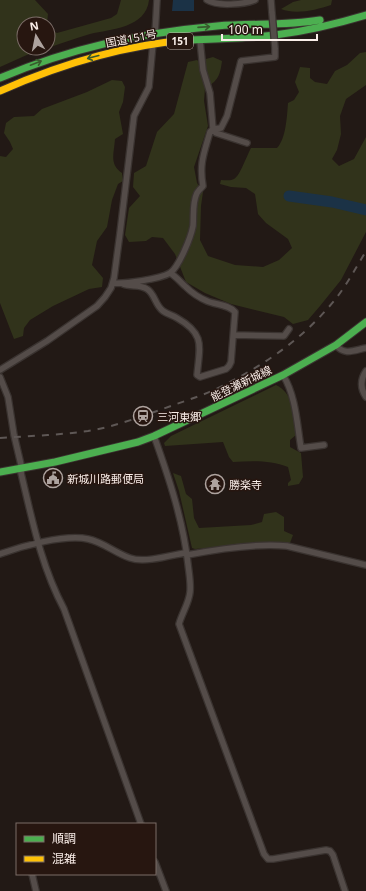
<svg xmlns="http://www.w3.org/2000/svg" width="366" height="891" viewBox="0 0 366 891" font-family="'Noto Sans','Noto Sans JP',sans-serif">
	<style>
		.green { fill: #31331b }
		.water { fill: #1b3246 }
		.lines { fill: none; stroke-linecap: round; stroke-linejoin: round }
		.river { stroke: #1b3246; stroke-width: 11 }
		.street-casing { stroke: #3a3330; stroke-width: 8 }
		.fast-casing { stroke: #3a3330; stroke-width: 9 }
		.slow-casing { stroke: #3a3330; stroke-width: 9 }
		.street { stroke: #544c49; stroke-width: 5.5 }
		.fast { stroke: #4caf50; stroke-width: 7 }
		.slow { stroke: #ffc107; stroke-width: 7 }
		.rail { stroke: #5e5755; stroke-width: 2; stroke-dasharray: 7 7; stroke-linecap: butt }
		.street-bridge-casing { stroke: #3a3330; stroke-width: 8; stroke-linecap: butt }
		.street-bridge { stroke: #544c49; stroke-width: 5.5 }
		.oneway { stroke: #385b2d }
		.labels { text-anchor: middle; dominant-baseline: central; stroke-width: 3; stroke-linejoin: round; paint-order: stroke }
		.shield { fill: #271610; stroke: #bbada8; stroke-width: 1 }
		.shield-label { font-size: 10px; font-weight: bold; fill: #faeee9 }
		.street-label { font-size: 11px; fill: #faeee9; stroke: #271610 }
		.poi-label { font-size: 11px; fill: #faeee9; stroke: #271610; text-anchor: start }
	</style>
	<rect width="100%" height="100%" fill="#221915"/>
	<path class="green" d="M0 0H35L48 14 47 24H24V48H47L29 54 0 67Z
		M121 0H149C146 28 111 29 90 34 76 38 62 43 48 48V29L57 33 111 18 117 14Z
		M301 0H332L331 5C316 10 296 15 281 9L293 2Z
		M366 52V85L346 99 340 116 341 134 337 150 332 159 339 166 354 159 366 137V232L341 280 320 306 308 320 293 324 284 317 231 304 205 293 186 282 175 254 163 238 152 237 146 241 129 242 125 235 129 208 140 196 133 187 134 173 146 166 157 132 174 114 188 62 197 60 201 63 206 59 213 57 222 61C220 76 218 81 205 88L204 101 208 126 194 167 197 183 203 192 201 206 200 240 208 256 235 265 263 267 279 260 292 248 288 239 266 223 258 214 255 194 246 188 231 187 220 184 221 180C225 180 231 181 234 179 240 176 247 155 251 148H277C286 139 287 116 288 103L294 100 299 92 295 82 300 67 310 68V78L315 82 327 84 335 71 347 65 360 53Z
		M112 80 122 81 125 87 123 102 119 112 123 134 115 139C114 154 109 164 122 173L123 181 118 184 112 200 107 227 97 241 92 265 103 278 102 287 89 289 53 306 30 320 24 328 23 336 14 339 0 303V156L6 157 13 149 10 142 4 133 6 123 14 117 34 116 42 109 87 92Z
		M276 385C295 394 294 417 296 435L290 440V447L301 453 303 477 299 484 288 486V483L291 480 288 467C270 460 252 461 233 462L229 457 223 442 165 446 164 443 171 436Z
		M173 473 181 476 186 494 192 499 194 518 199 528 251 525 262 522 264 514 276 512 284 517V531L293 535 290 543 274 542 195 549 192 548 179 491Z"/>
	<path class="water" d="M173 0H194V11H172Z"/>
	<g class="lines">
		<path class="river" d="M289 196 332 202 366 210"/>
		<defs>
			<path id="street" d="M207 0C218 7 244 4 255 0
				M271 0 272 13
				M155 35 157 0
				M200 40 203 70 210 93 213 129 216 133 247 143
				M113 283C125 284 160 279 170 273 179 267 191 237 193 226 194 216 192 203 197 193 199 190 201 188 203 186 199 164 204 153 210 132L213 129 221 128 227 116 241 61 275 57V48
				M123 284C131 287 140 284 147 289 155 294 155 305 163 311 167 314 172 315 177 318 205 334 200 345 197 375L200 377 226 369 229 366 231 362 235 312C228 304 216 305 207 301 200 298 192 293 186 287 180 282 177 277 170 273
				M234 335 284 336 289 329
				M336 345C344 356 355 350 366 348
				M0 370 47 341 97 306 105 297 111 288 114 278 120 233 134 116 149 87 153 43
				M366 371C360 380 360 388 366 397
				M283 375C296 396 297 424 301 448L324 445
				M0 377 8 397 14 435 22 469 21 473C32 519 41 566 64 609L141 824
				M154 436C169 478 183 520 188 564 189 573 191 583 190 592 189 603 182 613 179 624L264 854 268 859H273L326 850 330 851 333 855 345 891
				M0 554C22 546 65 534 88 539 103 542 115 553 130 558 144 563 169 556 184 553L187 555C218 549 256 543 287 546L366 565
				M155 862 166 891
				M32 874 36 891"/>
			<path id="fast" d="M189 40C217 39 246 38 275 35 306 31 336 24 366 15
				M0 78C71 48 140 33 217 26 252 23 286 26 320 20
				M0 472 55 462 138 442 154 436 283 375 336 345 366 322"/>
			<path id="slow" d="M0 91C61 64 122 45 189 40"/>
		</defs>
		<use href="#street" class="street-casing"/>
		<use href="#fast" class="fast-casing"/>
		<use href="#slow" class="slow-casing"/>
		<use href="#street" class="street"/>
		<use href="#fast" class="fast"/>
		<use href="#slow" class="slow"/>
		<path class="rail" d="M0 438C29 436 59 435 88 431 113 427 137 418 160 410 183 401 207 395 228 383 264 365 301 339 327 309 343 292 354 271 366 251"/>
		<defs>
			<path id="street-bridge" d="M272 13 275 48"/>
		</defs>
		<use href="#street-bridge" class="street-bridge-casing"/>
		<use href="#street-bridge" class="street-bridge"/>
	</g>
	<defs><path id="oneway-shaft" d="M-6 0H5M1.5-3L5.5 0L1.5 3" fill="none" stroke-width="1.6" stroke-linecap="round" stroke-linejoin="round"/></defs>
	<g class="oneway">
		<use href="#oneway-shaft" transform="translate(204 27) rotate(-4)"/>
		<use href="#oneway-shaft" transform="translate(93 57) rotate(165)"/>
		<use href="#oneway-shaft" transform="translate(36 63) rotate(-21)"/>
	</g>
	<defs>
		<symbol id="station-ring" viewBox="-11 -11 22 22"><circle r="9.5" fill="#271610" stroke="#aea39f" stroke-width="1.5"/><path d="M-3-6H3Q5-6 5-4V2Q5 4 3 4L4.5 6H3L1.5 4h-3L-3 6H-4.5L-3 4Q-5 4-5 2V-4Q-5-6-3-6ZM-3.5-4v3h7v-3ZM-3.5 1v1.5H-2V1ZM2 1v1.5H3.5V1Z" fill="#aea39f"/></symbol>
		<symbol id="civic-ring" viewBox="-11 -11 22 22"><circle r="9.5" fill="#271610" stroke="#aea39f" stroke-width="1.5"/><path d="M-.6-6.5H3V-4.5H.6V-3L4-1V1h2V6H-6V1h2V-1L-.6-3ZM-1.2 2.5V6h2.4V2.5Z" fill="#aea39f"/></symbol>
		<symbol id="temple-ring" viewBox="-11 -11 22 22"><circle r="9.5" fill="#271610" stroke="#aea39f" stroke-width="1.5"/><path d="M0-6L5-2H3V0L6.5 2.5H4V6H1.5V3h-3V6H-4V2.5H-6.5L-3 0V-2H-5Z" fill="#aea39f"/></symbol>
	</defs>
	<g fill-rule="evenodd">
		<use href="#station-ring" x="132" y="405" width="22" height="22"/>
		<use href="#civic-ring" x="42" y="467" width="22" height="22"/>
		<use href="#temple-ring" x="204" y="473" width="22" height="22"/>
	</g>
	<g class="labels">
		<rect class="shield" x="167" y="33" width="26" height="16" rx="3"/>
		<g class="shield-label">
			<text x="180" y="41">151</text>
		</g>
		<g class="street-label">
			<text transform="translate(131 38) rotate(-11)">国道151号</text>
			<text transform="translate(241 383) rotate(-26)">能登瀬新城線</text>
		</g>
		<g class="poi-label">
			<text x="157" y="416">三河東郷</text>
			<text x="67" y="478">新城川路郵便局</text>
			<text x="229" y="484">勝楽寺</text>
		</g>
	</g>
	<rect x="16" y="823" width="140" height="52" fill="#271610" stroke="#7b6c67"/>
	<rect x="24" y="836" width="20" height="6" fill="#4caf50" stroke="#7b6c67"/>
	<text x="52" y="843" font-size="12" fill="#faeee9">順調</text>
	<rect x="24" y="856" width="20" height="6" fill="#ffc107" stroke="#7b6c67"/>
	<text x="52" y="863" font-size="12" fill="#faeee9">混雑</text>
	<g transform="translate(36 36) rotate(350)"><circle r="19" fill="#271610" stroke="#7b6c67"/>
	<path d="M0-3L7 15L0 10L-7 15Z" fill="#aea39f"/>
	<text y="-6" font-size="11" font-weight="bold" text-anchor="middle" fill="#faeee9">N</text>
	</g>
	<path d="M222 34v6h95v-6" fill="none" stroke="#faeee9" stroke-width="2"/>
	<text x="228" y="34" font-size="12" fill="#faeee9" stroke="#271610" stroke-width="3" paint-order="stroke">100 m</text>
</svg>
